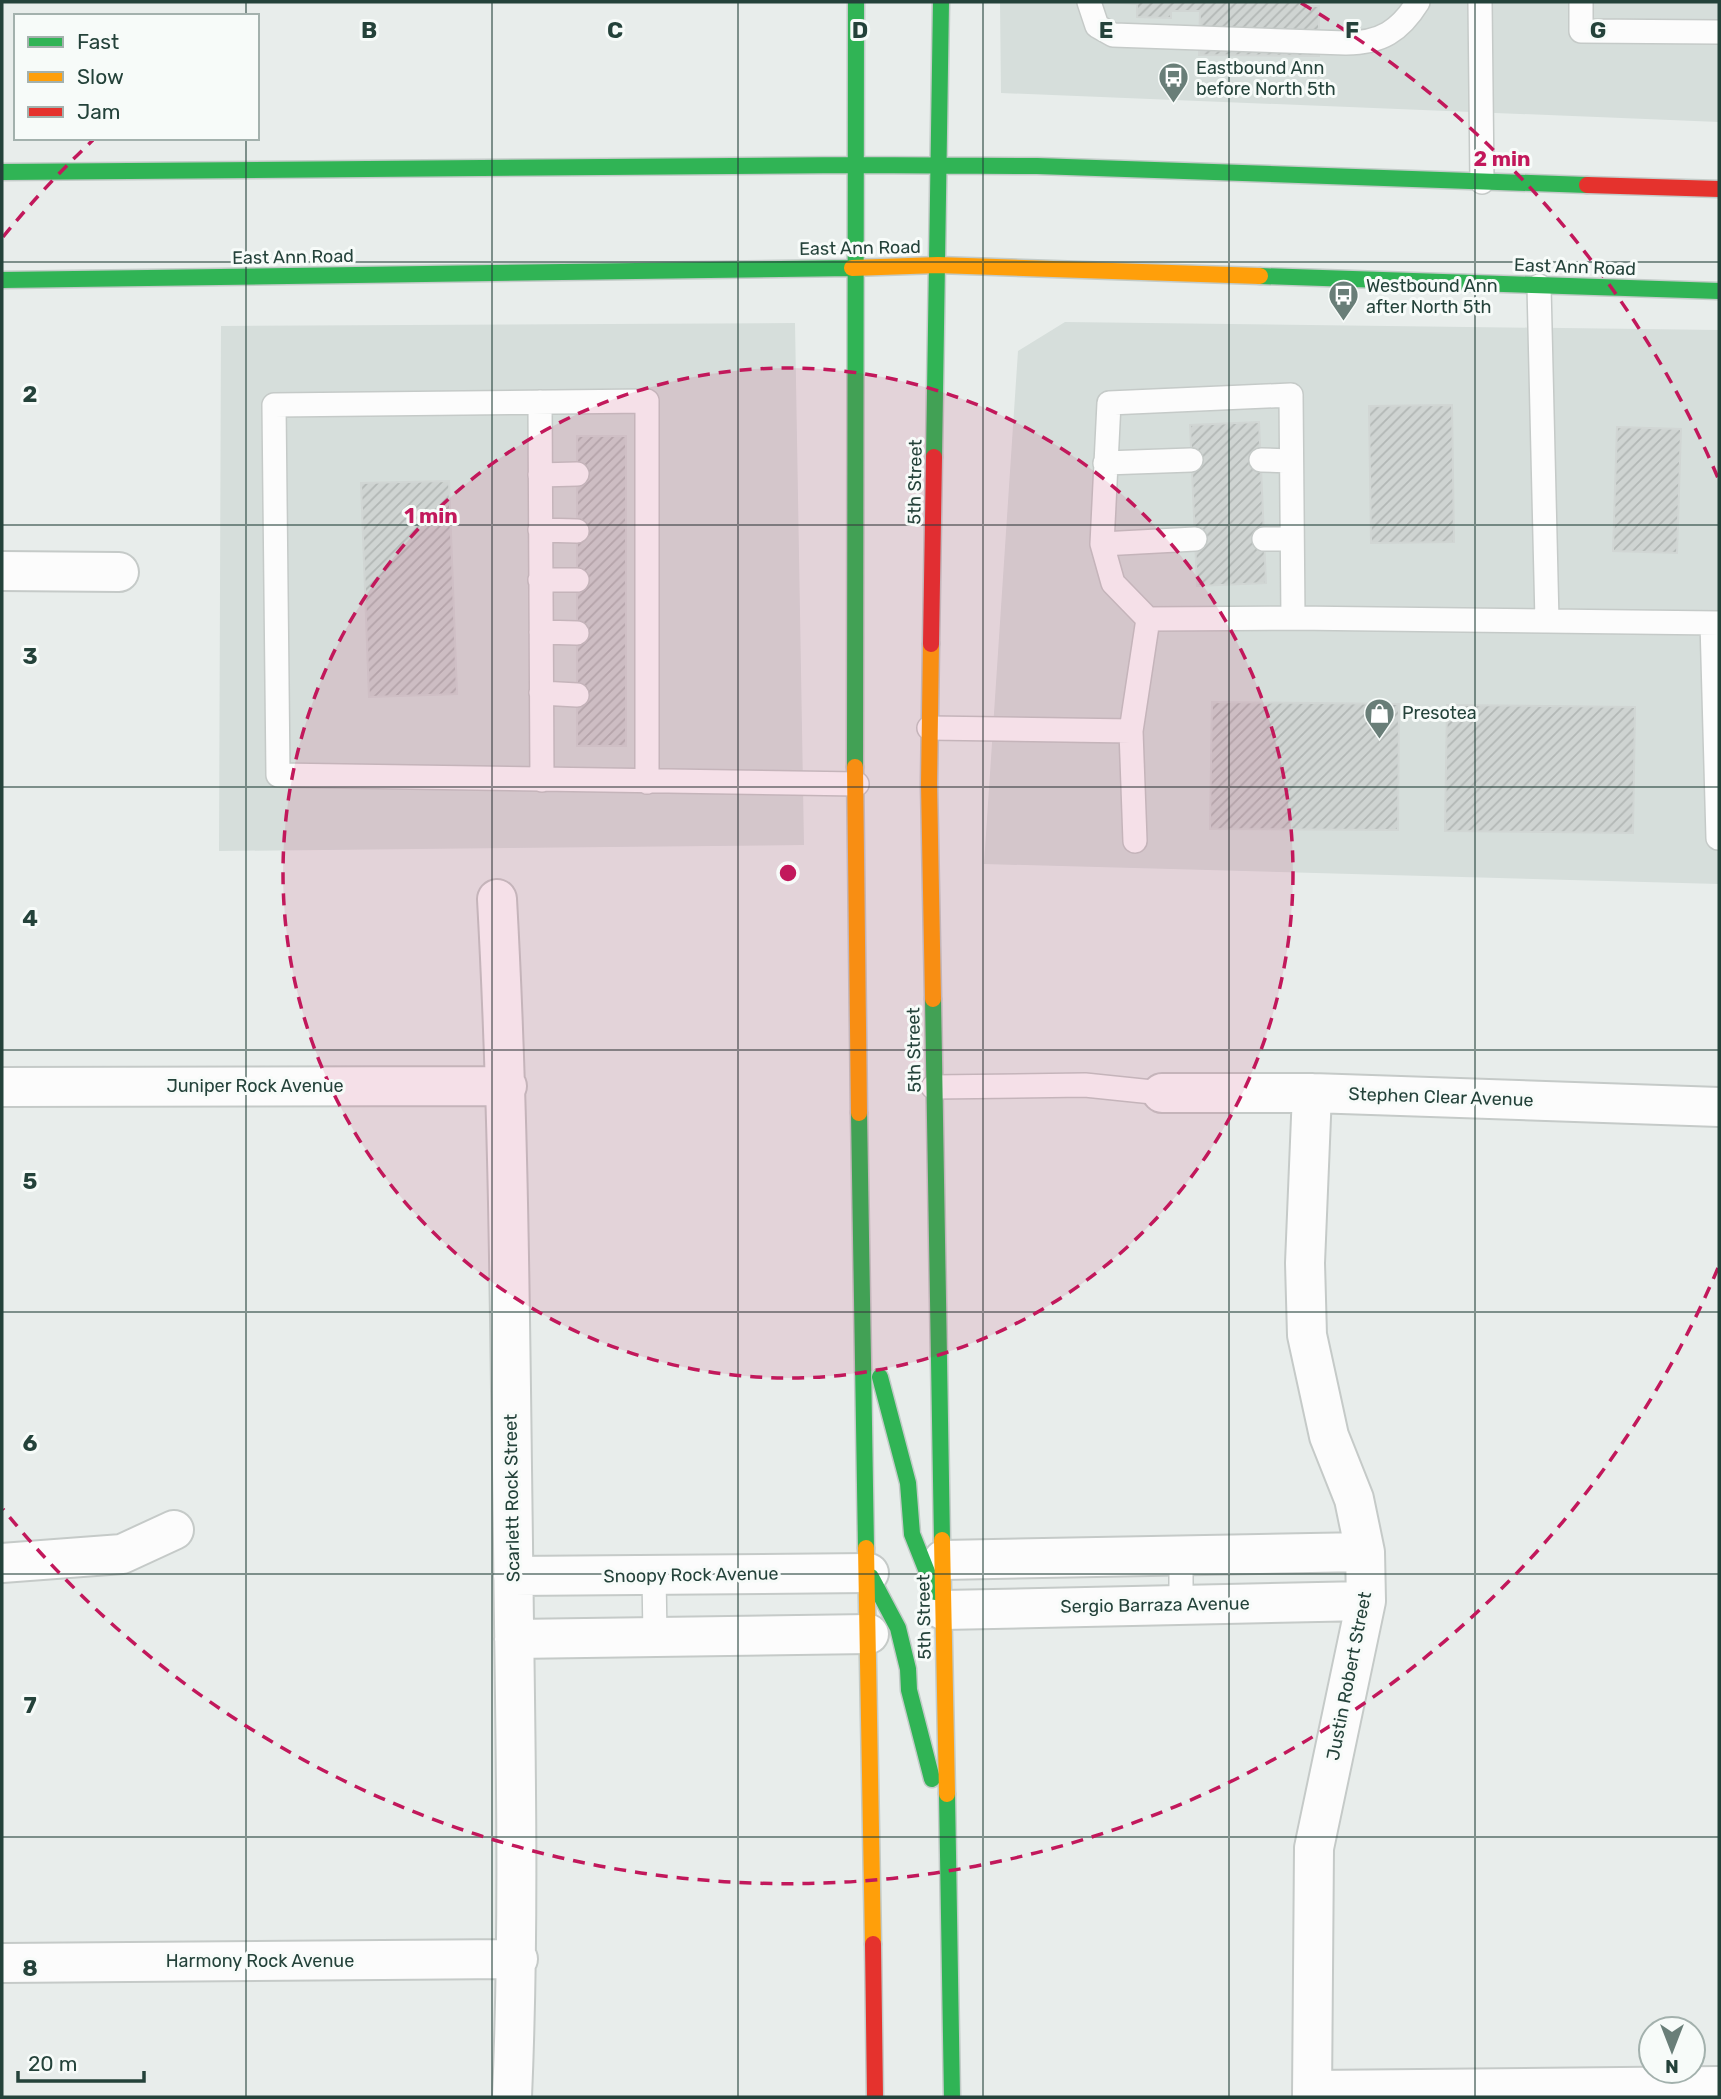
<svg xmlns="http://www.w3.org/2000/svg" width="1721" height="2099" viewBox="0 0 1721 2099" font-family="Rubik,sans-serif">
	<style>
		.built { fill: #d6dedb }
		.building { fill: url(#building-hatch); stroke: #d1d6d4; stroke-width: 2 }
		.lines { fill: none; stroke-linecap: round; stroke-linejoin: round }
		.lane-casing { stroke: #c5cac8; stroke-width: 26 }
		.street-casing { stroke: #c5cac8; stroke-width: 42 }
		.fast-casing { stroke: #c3cbc8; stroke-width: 19 }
		.slow-casing { stroke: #c3cbc8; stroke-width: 19 }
		.jam-casing { stroke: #c3cbc8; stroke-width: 19 }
		.lane { stroke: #fcfcfc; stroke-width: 23 }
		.street { stroke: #fcfcfc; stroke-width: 38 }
		.fast { stroke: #30b455; stroke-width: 16 }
		.slow { stroke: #ff9f0a; stroke-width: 16 }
		.jam { stroke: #e5322d; stroke-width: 16 }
		.grid { fill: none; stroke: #24423a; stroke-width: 2; stroke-opacity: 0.55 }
		.ring { fill: none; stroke: #c2185b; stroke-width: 3.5; stroke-dasharray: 12 9 }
		.labels { text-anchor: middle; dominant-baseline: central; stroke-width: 6; stroke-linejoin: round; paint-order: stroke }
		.poi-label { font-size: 18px; fill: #24423a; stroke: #f7fbf9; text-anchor: start }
		.street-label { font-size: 18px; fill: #24423a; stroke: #f7fbf9 }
		.grid-label { font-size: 23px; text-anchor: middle; font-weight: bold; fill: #24423a; stroke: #f7fbf9; stroke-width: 6; stroke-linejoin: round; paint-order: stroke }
		.centre { fill: #c2185b; stroke: #f7fbf9; stroke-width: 3.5 }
		.ring-label { font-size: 21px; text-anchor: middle; font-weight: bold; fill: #c2185b; stroke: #f7fbf9; stroke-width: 6; stroke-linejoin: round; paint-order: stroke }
	</style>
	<defs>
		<pattern id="building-hatch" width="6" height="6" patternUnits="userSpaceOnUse" patternTransform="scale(1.75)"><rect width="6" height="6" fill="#cfd4d2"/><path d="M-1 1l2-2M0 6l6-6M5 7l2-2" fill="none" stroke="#b2b7b5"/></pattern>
	</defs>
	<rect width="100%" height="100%" fill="#e8edeb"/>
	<path class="built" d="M1000 2H1719V122L1001 93Z
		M1065 322 1719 330V884L984 864 1018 351Z
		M795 323 804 845 219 851 221 326Z"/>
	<path class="building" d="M1109 2H1306V6H1319V56L1199 55 1200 11H1171V18L1137 17V4Z
		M1452 405 1454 542 1371 543 1369 406Z
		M1259 422 1266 583 1197 586 1190 425Z
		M1617 427 1681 429 1677 553 1613 551Z
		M577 436H626V746H577Z
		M449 481 457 694 369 697 361 483Z
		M1212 702 1399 704 1398 830 1210 829Z
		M1447 705 1635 707 1633 833 1445 831Z"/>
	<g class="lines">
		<defs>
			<path id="lane" d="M1089 2 1097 26 1113 35 1346 43C1381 43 1400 31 1418 2
				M1480 2 1482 182
				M1581 2V31L1719 32
				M1539 286 1547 621
				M540 402 542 780
				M1261 460 1291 461
				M1105 463 1191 460
				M540 475 577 474
				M540 530 577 531
				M1264 539H1292
				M1102 544 1195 539
				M540 580H577
				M1148 619 1293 618
				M1712 623 1718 838
				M541 632 577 633
				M541 693 577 695
				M929 728 1131 731 1148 619 1113 583 1102 544 1109 403 1291 395 1293 618 1719 623
				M1131 731 1135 841
				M647 782V401L274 405 278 775 857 784
				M933 1087 1085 1085 1162 1093
				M1181 1555V1603
				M654 1575 655 1637"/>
			<path id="street" d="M2 571 119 572
				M497 899C509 1114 510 1328 513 1543 515 1728 520 1913 512 2097
				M2 1087 507 1086
				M1162 1093H1312L1719 1107
				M1312 1093 1305 1263 1307 1335 1329 1436 1354 1499 1365 1552 1366 1601 1314 1848 1312 2097
				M943 1560 1365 1552
				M2 1563 122 1554 174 1530
				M513 1576 869 1573
				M943 1610 1366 1601
				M514 1639 869 1634
				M2 1963 518 1959
				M1312 2090 1719 2086"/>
			<path id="fast" d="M853 165 1037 166 1587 185
				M2 172 853 165
				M1260 276 1719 291
				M2 280 852 268
				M934 457 941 2
				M855 767 856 2
				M933 999 942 1540
				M859 1113 866 1548
				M880 1377 908 1483 912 1534 935 1592
				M871 1577 898 1628 908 1669 909 1690 932 1779
				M947 1794 952 2097"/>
			<path id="slow" d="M852 268 938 265 1260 276
				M931 644 929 784 933 999
				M855 767 859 1113
				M942 1540 947 1794
				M866 1548 873 1944"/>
			<path id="jam" d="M1587 185 1719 189
				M931 644 934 457
				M873 1944 875 2097"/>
		</defs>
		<use href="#lane" class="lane-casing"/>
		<use href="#street" class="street-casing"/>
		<use href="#fast" class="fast-casing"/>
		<use href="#slow" class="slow-casing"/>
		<use href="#jam" class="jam-casing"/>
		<use href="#lane" class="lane"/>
		<use href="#street" class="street"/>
		<use href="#fast" class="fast"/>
		<use href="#slow" class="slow"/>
		<use href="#jam" class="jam"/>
	</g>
	<path class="grid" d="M246 2V16M492 2V2097M738 2V2097M983 2V2097M1229 2V2097M1475 2V2097M246 138V2097M2 262H1719M2 525H1719M2 787H1719M2 1050H1719M2 1312H1719M2 1574H1719M2 1837H1719"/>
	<circle cx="788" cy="873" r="505" fill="#c2185b" fill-opacity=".12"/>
	<g class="ring">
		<circle cx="788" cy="873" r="505"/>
		<path d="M1718 1268A1010 1010 0 0 1 3 1509M3 237A1010 1010 0 0 1 93 140M1301 3A1010 1010 0 0 1 1718 478"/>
	</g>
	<defs>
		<symbol id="bus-pin" viewBox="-11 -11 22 30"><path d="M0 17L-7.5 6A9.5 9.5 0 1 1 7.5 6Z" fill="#697e78" stroke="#f7fbf9"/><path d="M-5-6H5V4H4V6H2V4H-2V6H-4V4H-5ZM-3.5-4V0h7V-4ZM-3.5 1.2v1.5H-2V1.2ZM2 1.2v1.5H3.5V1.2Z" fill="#fff"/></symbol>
		<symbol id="shop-pin" viewBox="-11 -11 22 30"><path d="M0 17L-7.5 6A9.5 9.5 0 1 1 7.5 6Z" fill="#697e78" stroke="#f7fbf9"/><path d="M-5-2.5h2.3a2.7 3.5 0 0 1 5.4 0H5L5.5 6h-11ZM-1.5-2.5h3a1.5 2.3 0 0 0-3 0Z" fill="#fff"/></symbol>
	</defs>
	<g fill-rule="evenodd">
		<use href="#bus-pin" x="1156" y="60" width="35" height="47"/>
		<use href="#bus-pin" x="1326" y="278" width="35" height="47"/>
		<use href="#shop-pin" x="1362" y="696" width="35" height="47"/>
	</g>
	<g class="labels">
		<g class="poi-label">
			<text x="1196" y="68">Eastbound Ann<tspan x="1196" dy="21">before North 5th</tspan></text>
			<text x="1366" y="286">Westbound Ann<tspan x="1366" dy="21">after North 5th</tspan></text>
			<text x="1402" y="713">Presotea</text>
		</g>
		<g class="street-label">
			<text transform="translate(860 248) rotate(-1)">East Ann Road</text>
			<text transform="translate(293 257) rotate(-1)">East Ann Road</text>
			<text transform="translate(1575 267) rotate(2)">East Ann Road</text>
			<text transform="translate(915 482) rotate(-89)">5th Street</text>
			<text transform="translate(914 1050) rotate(-91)">5th Street</text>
			<text x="255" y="1086">Juniper Rock Avenue</text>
			<text transform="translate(1441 1097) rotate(2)">Stephen Clear Avenue</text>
			<text transform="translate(512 1498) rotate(-91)">Scarlett Rock Street</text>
			<text transform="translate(691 1575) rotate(-1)">Snoopy Rock Avenue</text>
			<text transform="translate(1155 1605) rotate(-1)">Sergio Barraza Avenue</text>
			<text transform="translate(924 1617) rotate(-91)">5th Street</text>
			<text transform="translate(1349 1676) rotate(-79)">Justin Robert Street</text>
			<text x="260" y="1961">Harmony Rock Avenue</text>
		</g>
	</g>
	<g class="grid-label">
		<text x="369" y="38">B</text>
		<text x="615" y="38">C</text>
		<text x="860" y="38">D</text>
		<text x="1106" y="38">E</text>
		<text x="1352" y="38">F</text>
		<text x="1598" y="38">G</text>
		<text x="30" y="402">2</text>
		<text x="30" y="664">3</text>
		<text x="30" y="926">4</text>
		<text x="30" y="1189">5</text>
		<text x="30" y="1451">6</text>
		<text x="30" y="1713">7</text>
		<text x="30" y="1976">8</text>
	</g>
	<circle cx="788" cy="873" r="10" class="centre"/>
	<g class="ring-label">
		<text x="1502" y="166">2 min</text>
		<text x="431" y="523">1 min</text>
	</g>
	<rect width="1721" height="2099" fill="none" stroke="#24423a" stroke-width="7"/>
	<rect x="14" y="14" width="245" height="126" fill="#f7fbf9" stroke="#a3b1ad" stroke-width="2"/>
	<rect x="28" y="37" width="35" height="10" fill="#30b455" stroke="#a3b1ad" stroke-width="2"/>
	<text x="77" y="49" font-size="21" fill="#24423a">Fast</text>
	<rect x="28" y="72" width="35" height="10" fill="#ff9f0a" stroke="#a3b1ad" stroke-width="2"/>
	<text x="77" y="84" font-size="21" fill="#24423a">Slow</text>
	<rect x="28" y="107" width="35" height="10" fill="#e5322d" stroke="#a3b1ad" stroke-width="2"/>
	<text x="77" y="119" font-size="21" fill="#24423a">Jam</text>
	<g transform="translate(1672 2050) rotate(180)"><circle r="33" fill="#f7fbf9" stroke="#a3b1ad" stroke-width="2"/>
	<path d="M0-5L12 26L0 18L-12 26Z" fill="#697e78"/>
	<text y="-10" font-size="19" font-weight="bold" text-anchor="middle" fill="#24423a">N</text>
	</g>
	<path d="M18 2071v10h126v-10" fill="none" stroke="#24423a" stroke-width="3.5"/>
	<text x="28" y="2071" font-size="21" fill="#24423a" stroke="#f7fbf9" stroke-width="5" paint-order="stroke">20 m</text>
</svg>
